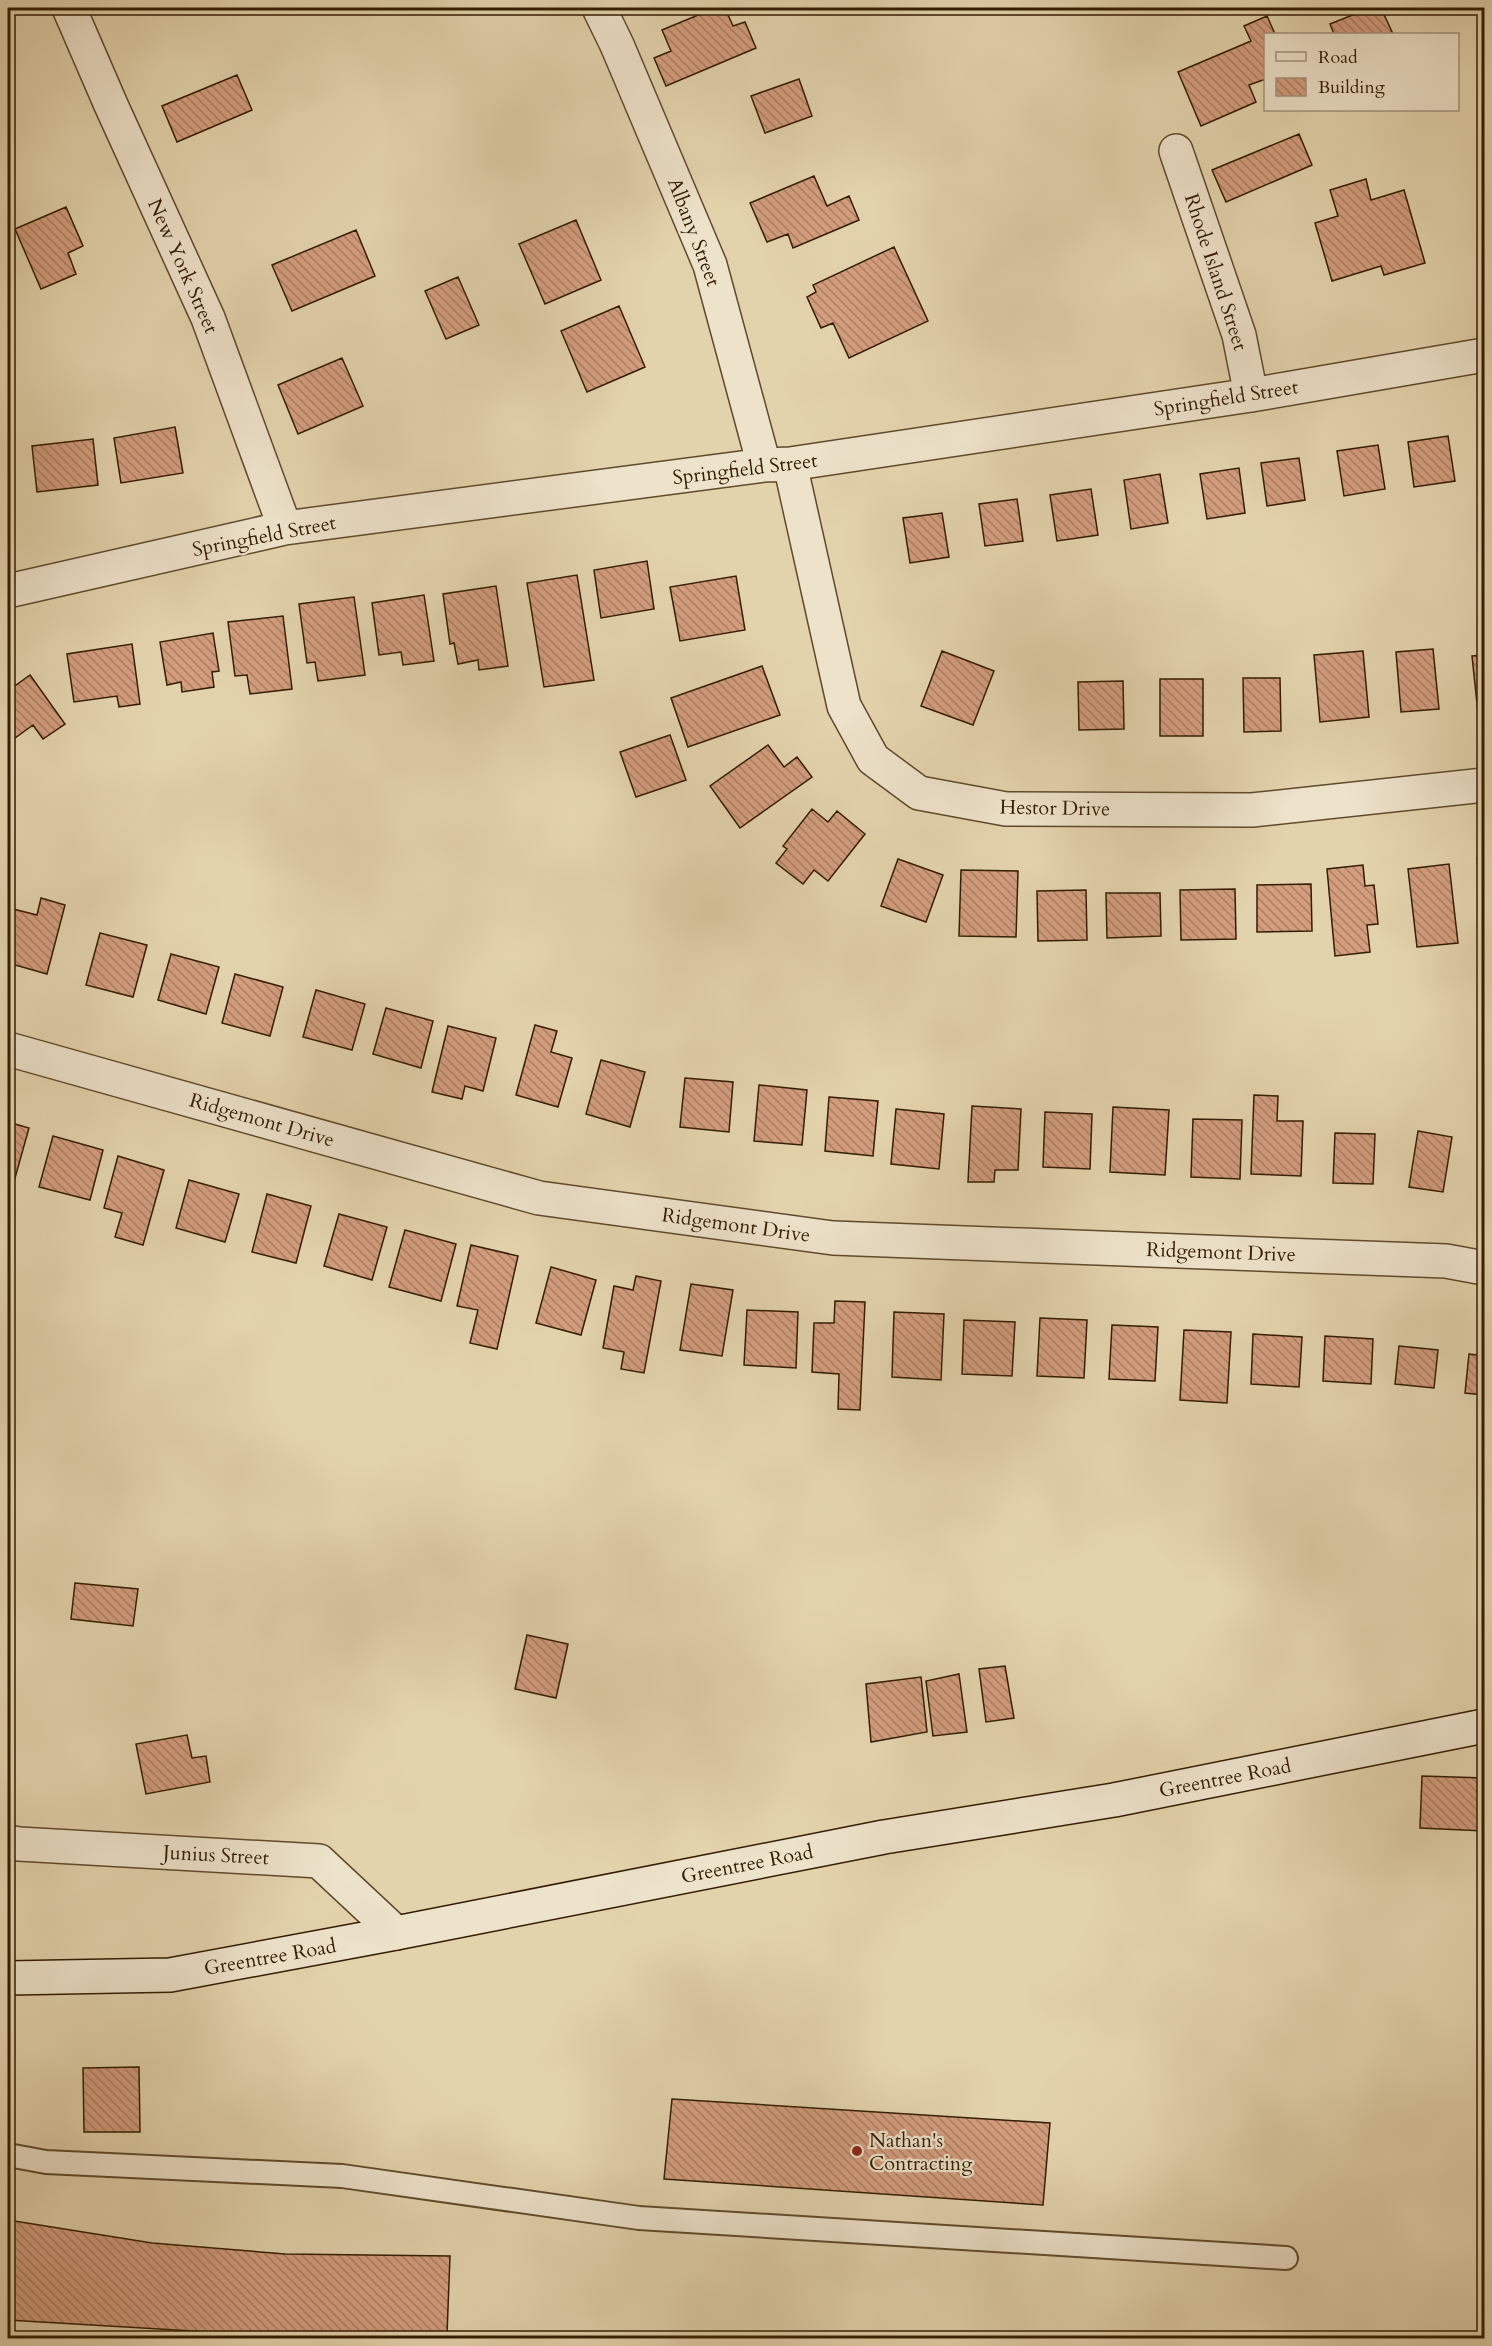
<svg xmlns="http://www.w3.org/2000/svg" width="1492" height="2346" viewBox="0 0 1492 2346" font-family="Cardo,serif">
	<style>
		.building { fill: url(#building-back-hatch); stroke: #331c00; stroke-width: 1.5 }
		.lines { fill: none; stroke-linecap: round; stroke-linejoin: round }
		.service-casing { stroke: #5f4a2b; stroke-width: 26 }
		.minor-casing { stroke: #5f4a2b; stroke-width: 36 }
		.secondary-casing { stroke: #331c00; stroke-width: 36 }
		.service { stroke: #ede2ca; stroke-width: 22 }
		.minor { stroke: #ede2ca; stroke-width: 33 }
		.secondary { stroke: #ede2ca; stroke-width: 33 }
		.poi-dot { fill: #8f2418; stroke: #ede2ca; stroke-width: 2 }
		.labels { text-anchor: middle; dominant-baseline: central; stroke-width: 4.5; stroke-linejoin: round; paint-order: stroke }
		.street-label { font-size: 20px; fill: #331c00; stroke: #ede2ca }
		.poi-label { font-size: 20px; fill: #331c00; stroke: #ede2ca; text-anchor: start }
	</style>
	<defs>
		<pattern id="building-back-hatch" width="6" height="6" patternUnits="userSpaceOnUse" patternTransform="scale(1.5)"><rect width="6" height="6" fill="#d39d7e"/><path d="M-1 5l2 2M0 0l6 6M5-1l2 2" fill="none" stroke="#ac7f65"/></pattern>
	</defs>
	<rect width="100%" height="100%" fill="#e3d3ad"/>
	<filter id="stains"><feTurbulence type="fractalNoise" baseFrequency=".00333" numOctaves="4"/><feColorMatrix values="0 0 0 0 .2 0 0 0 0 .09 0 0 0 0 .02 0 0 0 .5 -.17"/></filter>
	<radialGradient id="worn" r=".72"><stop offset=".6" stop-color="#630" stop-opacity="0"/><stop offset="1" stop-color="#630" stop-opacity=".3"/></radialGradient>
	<path class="building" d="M715 8H725L733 26 745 22 756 48 666 86 654 58 671 51 662 30Z
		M1370 8H1381L1393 34H1334L1330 24Z
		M1267 16 1275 34H1266V79L1249 85 1256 102 1201 126 1178 72 1251 41 1244 26Z
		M237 75 252 110 177 142 162 106Z
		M799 79 812 116 765 133 751 96Z
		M1299 134 1312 165 1226 202 1212 170Z
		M814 176 827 206 849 196 859 220 793 248 788 234 767 242 750 203Z
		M1366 179 1371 200 1404 190 1425 263 1384 275 1381 266 1332 281 1315 223 1338 216 1330 190Z
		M66 207 83 246 68 253 76 274 41 289 15 229Z
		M576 220 601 280 545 304 519 244Z
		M356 230 375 276 292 311 272 265Z
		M894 247 928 321 849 358 833 323 821 328 807 297 816 292 813 285Z
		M458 277 479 325 446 339 425 291Z
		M619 306 645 367 587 392 561 331Z
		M342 358 363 406 298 434 278 385Z
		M175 427 183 473 121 483 114 438Z
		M1484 430V471L1478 431Z
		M1448 436 1455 481 1414 487 1408 442Z
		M93 439 98 485 37 492 32 446Z
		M1378 445 1385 489 1344 496 1337 451Z
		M1299 458 1305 500 1267 506 1261 463Z
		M1239 468 1245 513 1207 519 1200 474Z
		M1160 474 1168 523 1131 529 1124 480Z
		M1091 489 1098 535 1057 541 1050 495Z
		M1017 499 1023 541 985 546 979 504Z
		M942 513 949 557 910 563 903 518Z
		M647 561 654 609 601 618 594 570Z
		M577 575 594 680 544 687 527 583Z
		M736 576 745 630 680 641 670 587Z
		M496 586 508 666 479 670 478 660 458 664 454 643 450 644 443 594Z
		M424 595 434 661 403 665 401 652 379 655 372 603Z
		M354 597 365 675 318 681 315 662 307 663 299 604Z
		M283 616 292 689 250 694 247 675 235 676 228 622Z
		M213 633 219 671 212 672 214 687 182 692 181 682 167 685 160 642Z
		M132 644 140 704 119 707 117 696 74 702 67 654Z
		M1433 649 1439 709 1401 712 1396 652Z
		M942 651 994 671 973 725 921 706Z
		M1363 651 1369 717 1320 722 1314 655Z
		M1484 655V713H1478L1472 656Z
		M762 666 780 715 688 747 671 698Z
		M30 675 65 724 43 739 33 725 11 741 8 736V691Z
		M1243 678H1280L1281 731 1244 732Z
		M1160 679H1203V736H1160Z
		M1123 681 1124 729 1079 730 1078 682Z
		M670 735 686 780 636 797 620 752Z
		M768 745 784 767 797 757 812 777 740 828 710 786Z
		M812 809 828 822 837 811 865 834 828 881 814 870 803 884 776 863 787 849 783 846Z
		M1484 857V919H1483L1477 858Z
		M898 859 943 875 926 922 881 906Z
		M1449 864 1458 943 1417 947 1408 869Z
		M1363 865 1365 886 1374 885 1378 924 1367 925 1370 952 1335 956 1327 869Z
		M961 870 1018 871 1016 937 959 936Z
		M1311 884 1312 931 1257 932V885Z
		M1235 889 1236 939 1181 940 1180 890Z
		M1086 890 1087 940 1038 941 1037 891Z
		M1106 893H1160L1161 936 1107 938Z
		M41 898 65 905 47 974 8 963V931L13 909 37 915Z
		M100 933 147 945 133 997 86 985Z
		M171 954 219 967 206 1014 158 1000Z
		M235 974 283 987 270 1036 222 1023Z
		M316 990 365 1004 352 1050 303 1037Z
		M386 1008 433 1021 421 1068 373 1054Z
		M535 1025 557 1031 551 1052 572 1058 558 1107 516 1095Z
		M448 1026 496 1038 483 1091 465 1086 462 1099 432 1092Z
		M601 1060 645 1072 630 1127 586 1114Z
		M685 1078 733 1082 729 1132 680 1127Z
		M759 1085 807 1090 802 1145 754 1141Z
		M1254 1095 1278 1096 1277 1121H1303L1301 1176 1251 1174Z
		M829 1097 878 1101 873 1156 825 1151Z
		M972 1106 1021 1109 1018 1170H995L994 1182H968Z
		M1113 1107 1169 1110 1165 1175 1110 1172Z
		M896 1109 944 1114 939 1169 891 1164Z
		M1045 1112 1092 1114 1090 1169 1043 1167Z
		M1193 1119 1242 1120 1240 1179 1191 1177Z
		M8 1122 29 1128 8 1203Z
		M1418 1131 1452 1137 1443 1192 1409 1187Z
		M1335 1133 1375 1134 1373 1184 1333 1183Z
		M53 1136 103 1150 90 1200 39 1187Z
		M118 1156 164 1170 143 1245 115 1237 122 1213 104 1208Z
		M189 1180 239 1194 225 1242 176 1228Z
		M267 1194 311 1206 296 1263 252 1252Z
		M339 1214 387 1227 372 1280 324 1266Z
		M405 1230 456 1244 441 1301 389 1287Z
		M471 1245 518 1256 497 1349 470 1343 478 1310 457 1306Z
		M551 1267 596 1280 581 1335 536 1323Z
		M636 1276 661 1281 644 1373 621 1369 624 1352 603 1348 614 1286 633 1290Z
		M691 1284 733 1290 722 1356 680 1350Z
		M835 1301 865 1302 860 1410 838 1409 839 1374 812 1372 814 1323H834Z
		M747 1310 798 1312 796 1368 744 1365Z
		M894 1312 944 1314 941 1380 892 1377Z
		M1040 1318 1087 1320 1084 1378 1037 1376Z
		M964 1320 1015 1322 1012 1376 962 1374Z
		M1112 1325 1158 1327 1155 1381 1109 1379Z
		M1184 1330 1231 1332 1227 1403 1180 1400Z
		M1253 1334 1302 1337 1299 1387 1251 1384Z
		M1325 1336 1373 1339 1371 1384 1323 1381Z
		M1399 1346 1438 1350 1434 1388 1395 1384Z
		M1469 1354 1484 1356V1395L1465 1393Z
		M75 1583 138 1589 133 1626 71 1619Z
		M527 1635 568 1644 556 1698 515 1689Z
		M1005 1666 1014 1718 986 1722 979 1669Z
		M959 1674 967 1732 933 1736 926 1681Z
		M921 1677 927 1732 871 1742 866 1684Z
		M187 1735 192 1758 206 1756 210 1782 146 1794 136 1744Z
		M1422 1776 1484 1778V1831L1420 1828Z
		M139 2067 140 2132H84L83 2068Z
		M672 2099 1050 2123 1043 2205 664 2179Z
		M8 2220 152 2243 285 2254 450 2256 447 2334 276 2336 8 2320Z"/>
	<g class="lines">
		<defs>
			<path id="service" d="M8 2155 46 2162 342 2176 639 2218 1286 2258"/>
			<path id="minor" d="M69 8 111 105 208 318 285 528
				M599 8 617 45 710 265 764 465
				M1176 151 1239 335 1251 395
				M790 464 844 706 873 759 919 793 1006 809 1252 810 1484 785
				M8 591 285 528 764 465 790 464 1251 395 1484 355
				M8 1049 539 1198 833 1238 1446 1261 1484 1268
				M8 1842 19 1844 319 1861 396 1933"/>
			<path id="secondary" d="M8 1978 170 1975 396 1933 884 1837 1114 1800 1484 1726"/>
		</defs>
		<use href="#service" class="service-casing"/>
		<use href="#minor" class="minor-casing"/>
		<use href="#secondary" class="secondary-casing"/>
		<use href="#service" class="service"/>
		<use href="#minor" class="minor"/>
		<use href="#secondary" class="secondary"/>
	</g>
	<circle class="poi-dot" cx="857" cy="2151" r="6"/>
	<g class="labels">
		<g class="street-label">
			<text transform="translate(694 232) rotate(69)">Albany Street</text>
			<text transform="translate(183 266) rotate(66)">New York Street</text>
			<text transform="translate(1216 272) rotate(72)">Rhode Island Street</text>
			<text transform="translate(1226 398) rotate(-9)">Springfield Street</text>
			<text transform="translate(745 469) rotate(-7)">Springfield Street</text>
			<text transform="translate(264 536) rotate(-11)">Springfield Street</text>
			<text transform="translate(1055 808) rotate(1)">Hestor Drive</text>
			<text transform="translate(262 1120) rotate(16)">Ridgemont Drive</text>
			<text transform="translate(736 1225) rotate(8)">Ridgemont Drive</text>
			<text transform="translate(1221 1252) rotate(2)">Ridgemont Drive</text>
			<text transform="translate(1225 1778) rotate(-11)">Greentree Road</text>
			<text transform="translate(216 1855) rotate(3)">Junius Street</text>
			<text transform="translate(747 1864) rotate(-11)">Greentree Road</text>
			<text transform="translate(270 1957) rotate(-10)">Greentree Road</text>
		</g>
		<g class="poi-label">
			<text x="869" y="2140">Nathan's<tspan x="869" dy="23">Contracting</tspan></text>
		</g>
	</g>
	<rect width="1492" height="2346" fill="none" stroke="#e3d3ad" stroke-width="30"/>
	<rect x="9" y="9" width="1474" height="2328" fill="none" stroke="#331c00" stroke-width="3"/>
	<rect x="15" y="15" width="1462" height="2316" fill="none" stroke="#331c00" stroke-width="1.5"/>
	<rect x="1264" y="33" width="195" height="78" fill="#ede2ca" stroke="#a39379" stroke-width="1.5"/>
	<rect x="1276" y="52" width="30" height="9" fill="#ede2ca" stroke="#a39379" stroke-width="1.5"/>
	<text x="1318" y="63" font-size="18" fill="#331c00">Road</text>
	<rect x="1276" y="78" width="30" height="18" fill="url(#building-back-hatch)" stroke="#a39379" stroke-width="1.5"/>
	<text x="1318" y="93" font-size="18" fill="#331c00">Building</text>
	<rect width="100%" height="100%" filter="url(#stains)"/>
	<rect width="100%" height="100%" fill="url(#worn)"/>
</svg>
